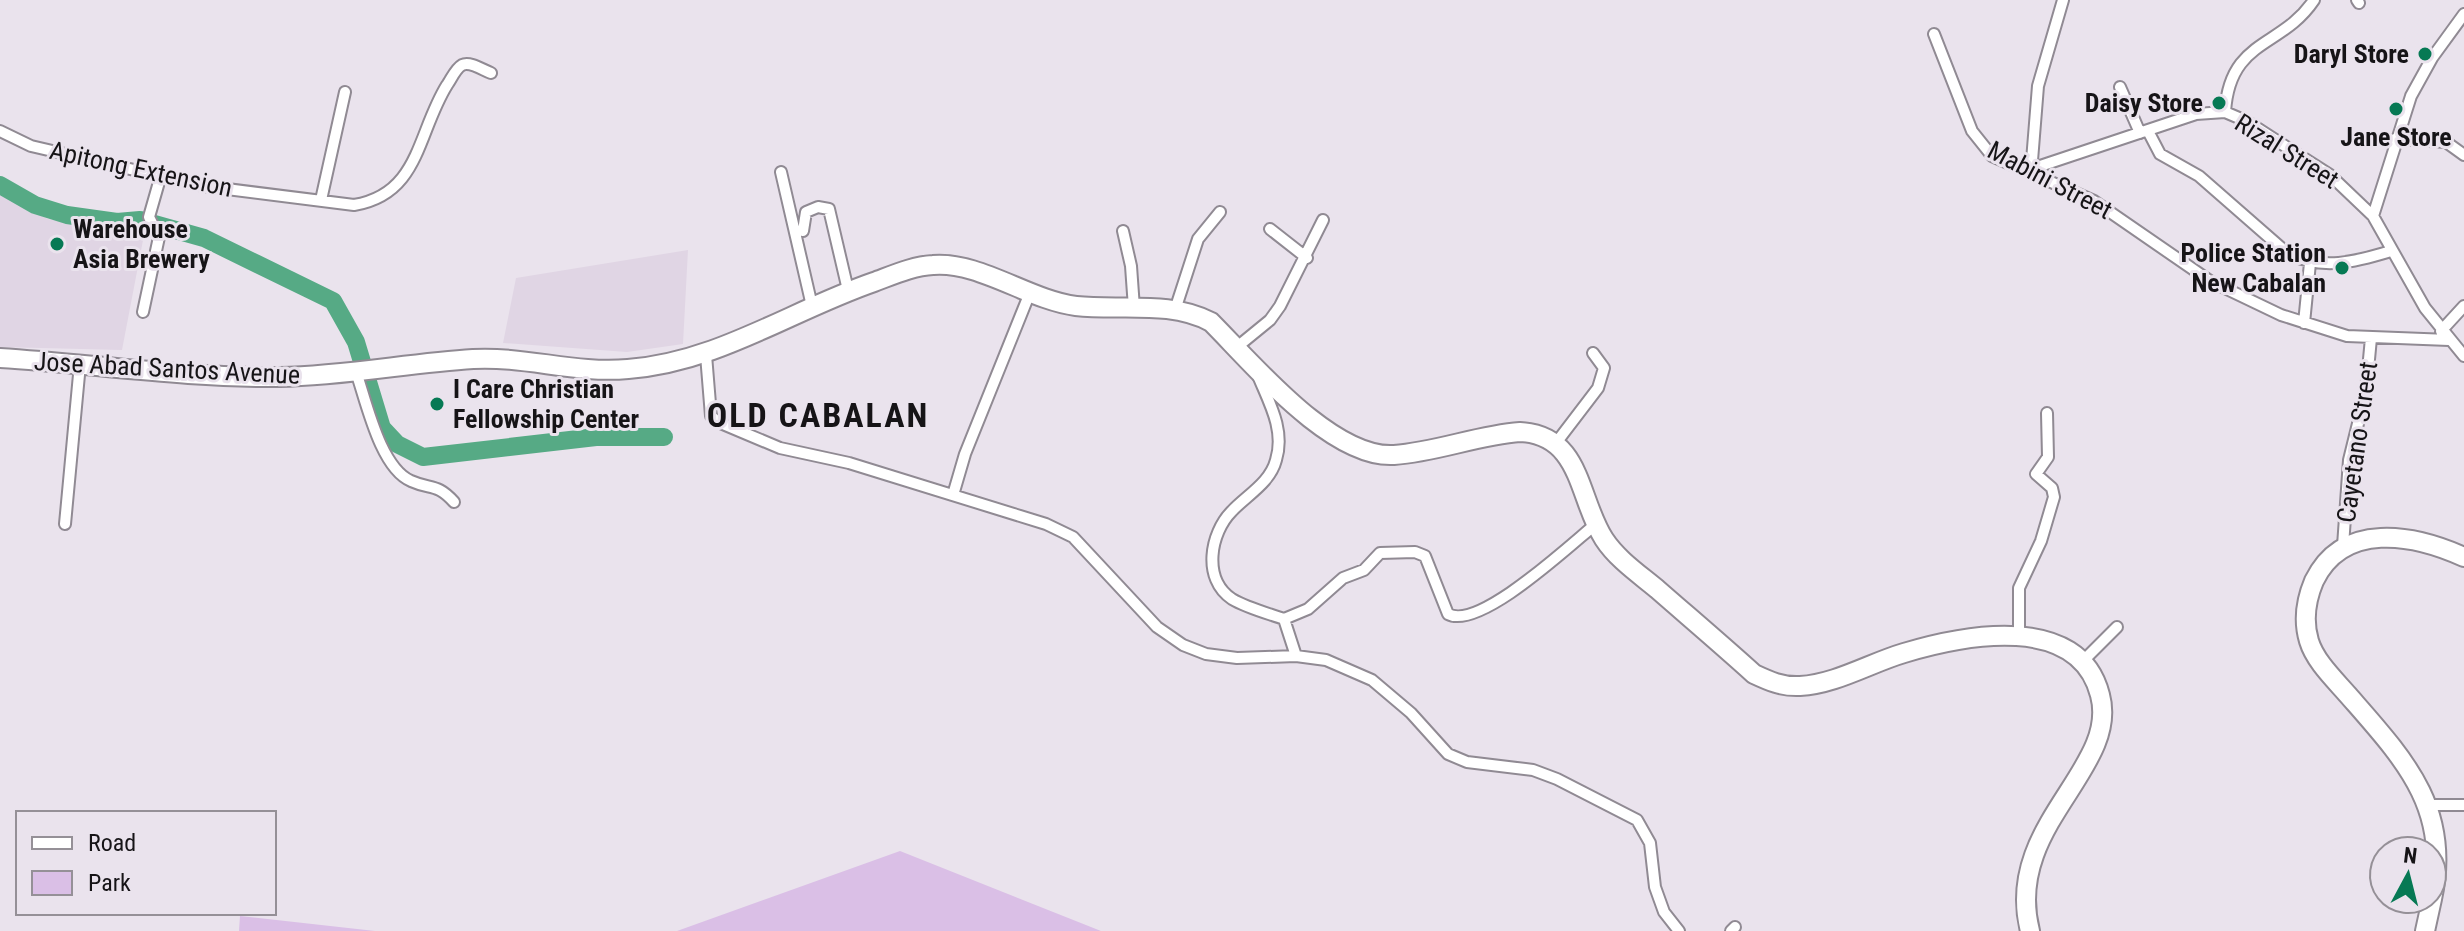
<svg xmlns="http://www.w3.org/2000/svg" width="2464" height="931" viewBox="0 0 2464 931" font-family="'Roboto Condensed',sans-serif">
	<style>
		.built { fill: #e0d5e4 }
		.green { fill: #dabfe6 }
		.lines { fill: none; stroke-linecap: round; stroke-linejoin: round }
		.river { stroke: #56aa85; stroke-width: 18 }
		.street-casing { stroke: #908a93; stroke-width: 14 }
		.highway-casing { stroke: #908a93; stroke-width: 22 }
		.street { stroke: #fff; stroke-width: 10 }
		.highway { stroke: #fff; stroke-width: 18 }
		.poi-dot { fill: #067954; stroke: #eae3ed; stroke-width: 3 }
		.labels { text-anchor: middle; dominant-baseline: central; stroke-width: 6; stroke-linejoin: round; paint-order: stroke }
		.poi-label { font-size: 26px; font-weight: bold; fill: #161417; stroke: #eae3ed; text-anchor: end }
		.street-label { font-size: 26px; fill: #161417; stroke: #eae3ed }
		.district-label { font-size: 34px; font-weight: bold; letter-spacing: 2px; fill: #161417; stroke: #eae3ed }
	</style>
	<rect width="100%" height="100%" fill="#eae3ed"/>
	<path class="built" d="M0 195 48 219 144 235 122 350 0 347Z
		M688 250 683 344 627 352 503 343 516 278Z"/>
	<path class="green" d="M900 851 1101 931H677Z
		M240 916 375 931H239Z"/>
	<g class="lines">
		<path class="river" d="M0 185 35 205 67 215 117 222 140 220 204 238 333 301 356 342 382 428 397 444 423 457 596 437H664"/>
		<defs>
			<path id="street" d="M2357 0 2359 3
				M1934 34 1972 131 1992 156 2094 201 2210 281 2281 315 2347 336 2449 340
				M2120 87 2140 133
				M2225 112C2230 38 2281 49 2314 0
				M0 131 31 146 203 186 354 205C420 194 417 133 447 85 451 80 455 69 462 65 470 61 483 70 491 73
				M2148 131 2160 154 2199 176 2287 253C2322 271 2355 262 2391 251
				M2395 139 2446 142 2464 155
				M2031 169 2196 114 2225 112 2246 121 2330 175 2373 216 2425 308 2464 356
				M781 172 812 306
				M2031 173 2038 86 2063 0
				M321 200 345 92
				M2373 216 2411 96 2432 58 2464 14
				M1270 229 1307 258
				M803 231 806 212 818 207 829 209 848 290
				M1123 231 1131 266 1134 308
				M1175 310 1198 239 1220 212
				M143 312 159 237 149 217 161 175
				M2304 323 2310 263
				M2441 331 2464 306
				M1237 347 1270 320 1280 306 1323 220
				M706 355 711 416 718 422 780 448 849 463 1046 524 1073 537 1157 627 1183 645 1206 654 1237 658 1296 656 1326 660 1372 680 1411 713 1448 754 1467 762 1533 770 1557 779 1637 820 1650 843 1655 887 1664 912 1679 931
				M356 372C366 400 380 468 411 481 431 490 437 483 454 502
				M1259 378C1270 404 1285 431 1276 460 1270 483 1247 495 1232 511 1210 533 1202 579 1232 599 1247 608 1267 613 1284 619L1308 609 1343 578 1364 570 1380 553 1415 552 1425 556 1448 614C1479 631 1570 545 1596 524
				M1556 443 1598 388 1604 368 1593 353
				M953 495 965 454 1029 295
				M65 524 80 364
				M2343 546 2349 460 2366 391 2371 338
				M1284 619 1296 656
				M2019 636V588L2041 541 2054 497 2052 488 2036 474 2048 457 2047 413
				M2083 661 2117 627
				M2428 805H2464
				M1731 931 1735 927"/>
			<path id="highway" d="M0 358C93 364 187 378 280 377 345 376 409 363 473 359 525 356 576 374 628 369 718 362 790 311 874 282 893 275 913 266 933 265 979 261 1029 300 1076 306 1121 311 1170 300 1211 322 1253 364 1332 459 1394 455 1437 452 1478 435 1520 432 1582 435 1578 499 1604 539 1617 559 1639 574 1657 589 1689 617 1722 645 1754 674 1769 681 1782 687 1800 686 1836 684 1870 663 1904 653 1964 635 2079 612 2100 695 2120 769 2003 826 2030 931
				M2432 899C2452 808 2403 758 2348 695 2334 679 2315 661 2309 641 2303 621 2306 600 2314 581 2343 521 2413 534 2464 557
				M2425 931 2432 899"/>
		</defs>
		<use href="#street" class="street-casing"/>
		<use href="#highway" class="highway-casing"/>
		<use href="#street" class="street"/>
		<use href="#highway" class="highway"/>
	</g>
	<g class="poi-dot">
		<circle cx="2425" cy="54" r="8"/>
		<circle cx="2219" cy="103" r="8"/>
		<circle cx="2396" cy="109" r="8"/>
		<circle cx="57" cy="244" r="8"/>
		<circle cx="2342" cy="268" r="8"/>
		<circle cx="437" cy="404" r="8"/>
	</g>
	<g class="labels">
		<g class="poi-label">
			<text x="2409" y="54">Daryl Store</text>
			<text x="2203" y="103">Daisy Store</text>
			<text x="2396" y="137" text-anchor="middle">Jane Store</text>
			<text x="73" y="229" text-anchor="start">Warehouse<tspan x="73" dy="30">Asia Brewery</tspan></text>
			<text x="2326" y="253">Police Station<tspan x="2326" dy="30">New Cabalan</tspan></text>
			<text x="453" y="389" text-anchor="start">I Care Christian<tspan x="453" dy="30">Fellowship Center</tspan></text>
		</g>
		<g class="street-label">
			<text transform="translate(2287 151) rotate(32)">Rizal Street</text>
			<text transform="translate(141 169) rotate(12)">Apitong Extension</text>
			<text transform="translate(2050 180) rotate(28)">Mabini Street</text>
			<text transform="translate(167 368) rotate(3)">Jose Abad Santos Avenue</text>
			<text transform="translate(2357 442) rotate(-82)">Cayetano Street</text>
		</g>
		<g class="district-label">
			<text x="818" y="415">OLD CABALAN</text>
		</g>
	</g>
	<rect x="16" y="811" width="260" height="104" fill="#eae3ed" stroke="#959097" stroke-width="2"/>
	<rect x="32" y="837" width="40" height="12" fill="#ffffff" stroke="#959097" stroke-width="2"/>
	<text x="88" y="851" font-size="24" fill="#161417">Road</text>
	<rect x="32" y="871" width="40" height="24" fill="#dabfe6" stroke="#959097" stroke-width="2"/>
	<text x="88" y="891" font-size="24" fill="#161417">Park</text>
	<g transform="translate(2408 875) rotate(7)"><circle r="38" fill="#eae3ed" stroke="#959097" stroke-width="2"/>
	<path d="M0-6L14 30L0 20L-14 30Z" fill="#067954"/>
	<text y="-12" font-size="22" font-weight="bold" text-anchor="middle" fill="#161417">N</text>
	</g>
</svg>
